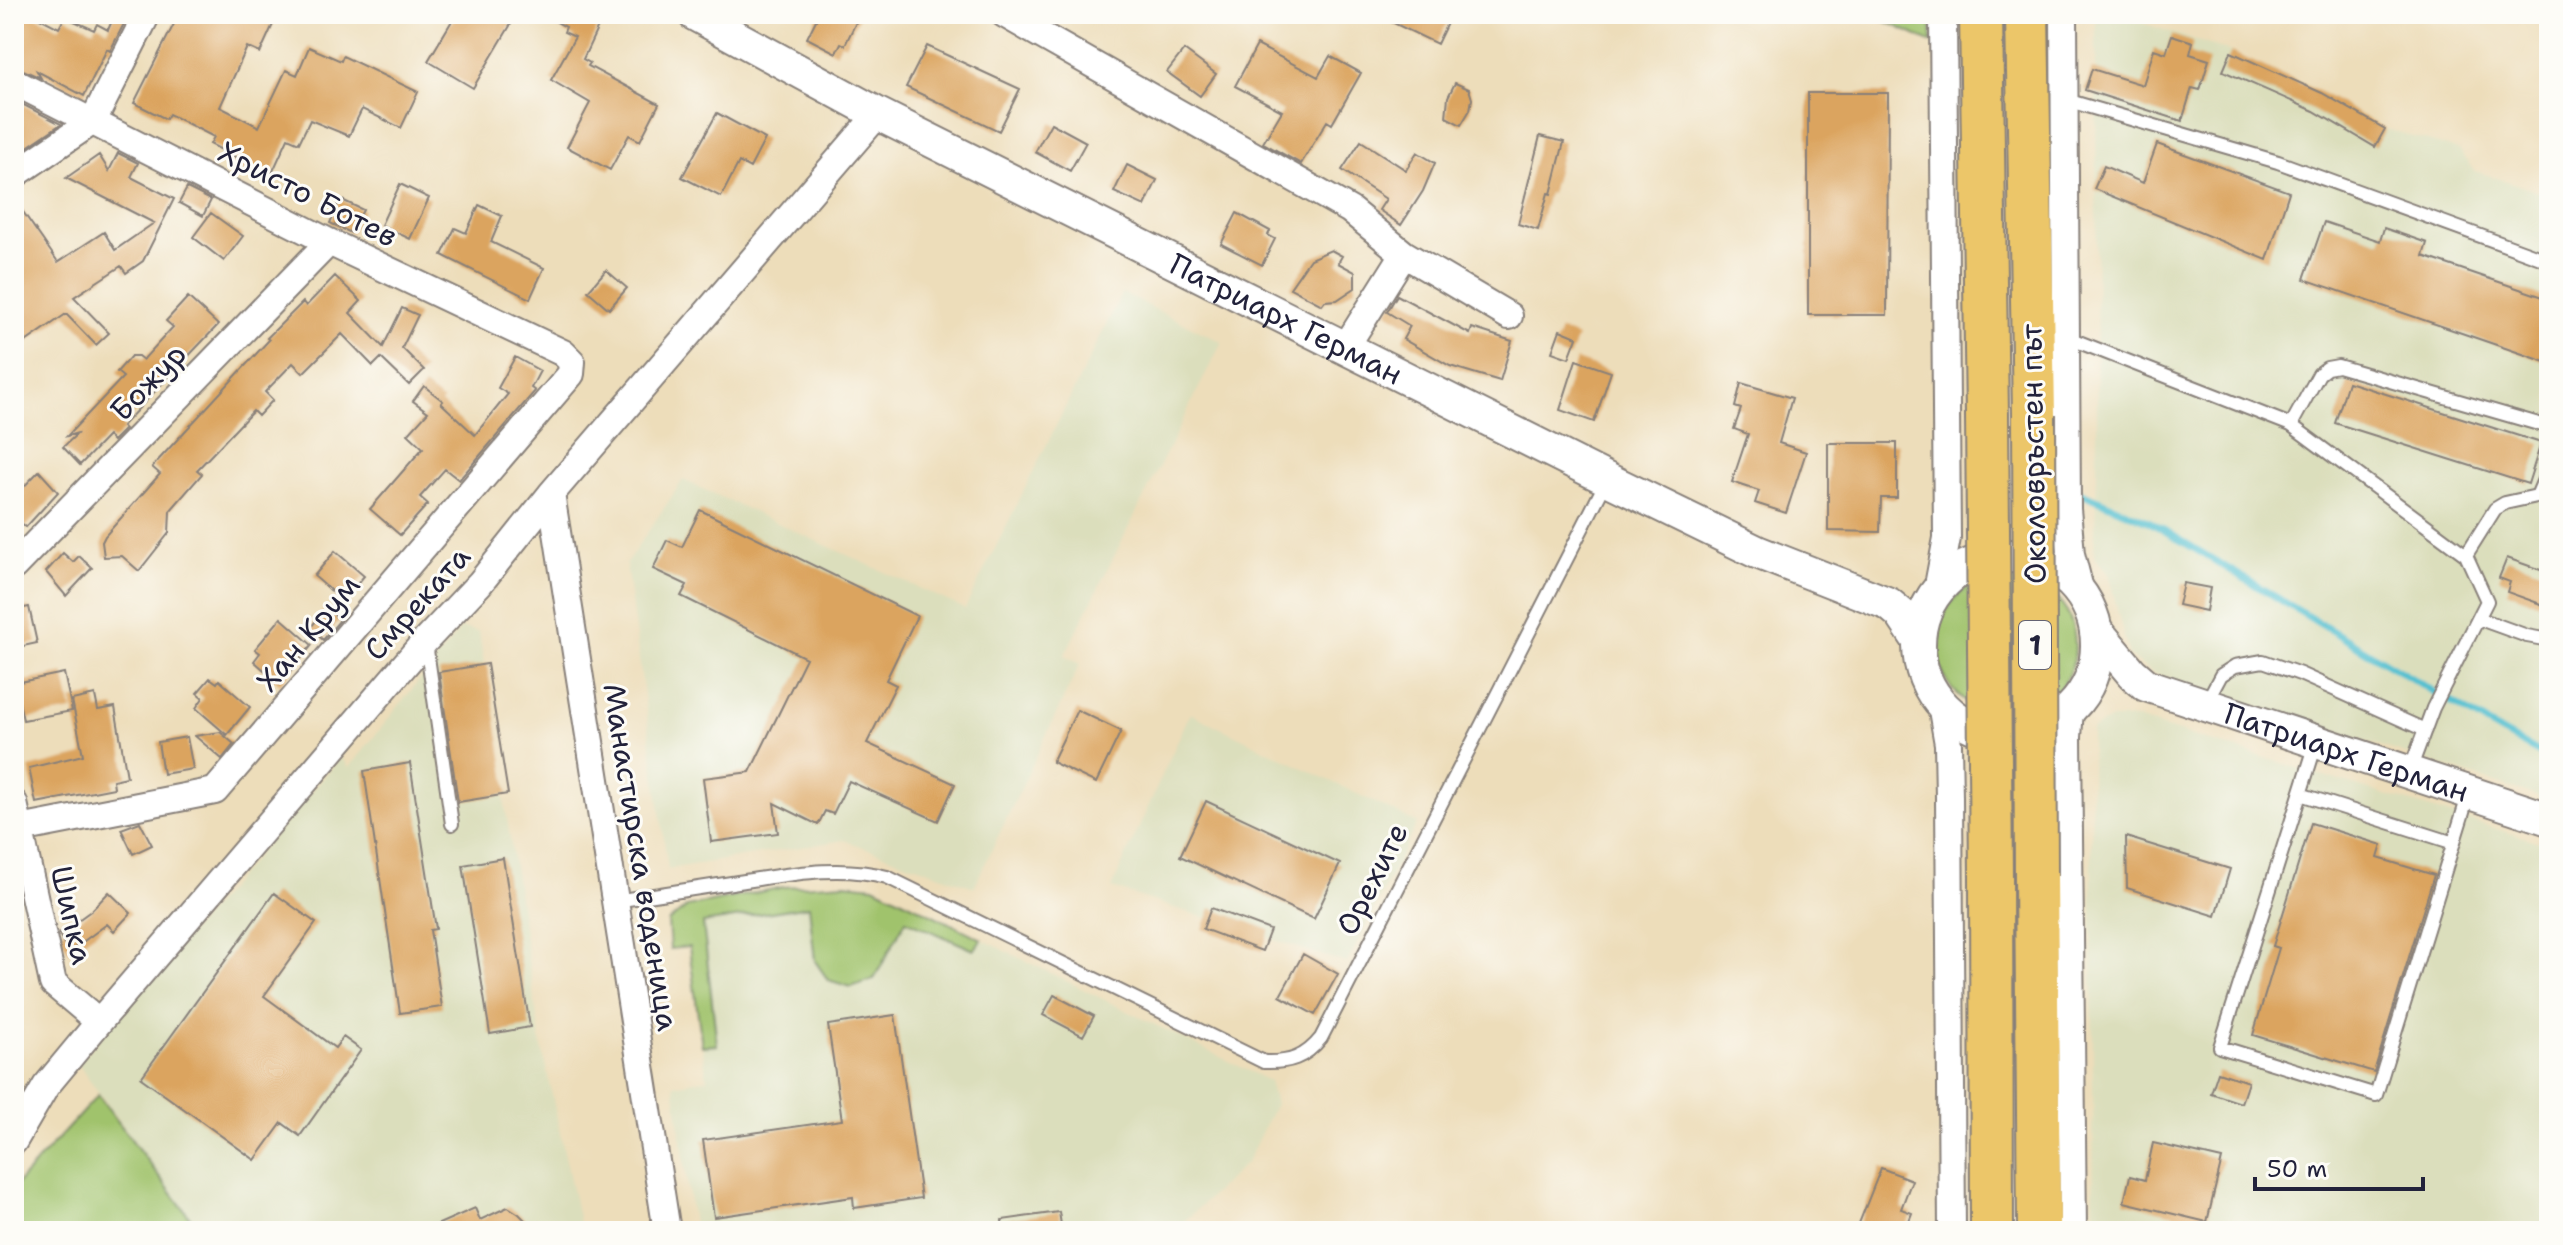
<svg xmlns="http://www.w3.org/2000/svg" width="2563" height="1245" viewBox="0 0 2563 1245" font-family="'Shantell Sans',sans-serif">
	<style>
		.built { fill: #dbdebc }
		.green { fill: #a0c36c; stroke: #617254; stroke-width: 2 }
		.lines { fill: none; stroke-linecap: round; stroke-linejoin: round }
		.stream { stroke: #55c0d0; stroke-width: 7 }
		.building { fill: #dba45e }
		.service-casing { stroke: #88807a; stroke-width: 16 }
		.minor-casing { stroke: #88807a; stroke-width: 30 }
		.tertiary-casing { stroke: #88807a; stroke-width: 36 }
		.trunk-casing { stroke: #88807a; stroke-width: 46 }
		.service { stroke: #fff; stroke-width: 12 }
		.minor { stroke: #fff; stroke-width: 26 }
		.tertiary { stroke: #fff; stroke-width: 32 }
		.trunk { stroke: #ecc669; stroke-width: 42 }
		.trunk-bridge-casing { stroke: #88807a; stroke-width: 46; stroke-linecap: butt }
		.trunk-bridge { stroke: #ecc669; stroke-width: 42 }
		.labels { text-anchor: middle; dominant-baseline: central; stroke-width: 6; stroke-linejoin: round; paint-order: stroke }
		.shield { fill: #fdfcf7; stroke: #646373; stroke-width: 2 }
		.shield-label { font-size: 28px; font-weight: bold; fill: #22223b }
		.street-label { font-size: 30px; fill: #22223b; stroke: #fdfcf7 }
	</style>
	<rect width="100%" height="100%" fill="#fdfcf7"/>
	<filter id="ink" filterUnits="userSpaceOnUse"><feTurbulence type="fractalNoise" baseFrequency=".0125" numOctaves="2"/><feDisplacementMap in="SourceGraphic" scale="16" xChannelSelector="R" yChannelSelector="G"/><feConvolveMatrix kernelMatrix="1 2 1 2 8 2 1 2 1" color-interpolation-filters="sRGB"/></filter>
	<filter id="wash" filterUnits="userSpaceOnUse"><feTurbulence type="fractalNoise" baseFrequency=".006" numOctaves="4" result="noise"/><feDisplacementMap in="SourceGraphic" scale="32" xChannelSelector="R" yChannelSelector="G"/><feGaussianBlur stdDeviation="1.8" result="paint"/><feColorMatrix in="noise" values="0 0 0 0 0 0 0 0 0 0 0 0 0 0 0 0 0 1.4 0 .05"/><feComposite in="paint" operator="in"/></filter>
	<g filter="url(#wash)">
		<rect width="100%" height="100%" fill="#edddba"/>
		<path class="built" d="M2096 14H2115L2231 52 2322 93 2385 129 2459 150 2475 171 2549 195V800L2153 673 2129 656 2108 573 2094 556 2097 475Z
			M1122 293 1222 342 1064 656 1080 664 974 887 844 840 668 869 626 564 683 480 965 609Z
			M461 628 479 632 540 1038 581 1231H200L78 1064 341 757 349 768Z
			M1190 713 1417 823 1347 963 1112 888Z
			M2112 719H2137L2549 845V1231H2094L2091 730Z
			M845 883 874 886 1269 1081 1275 1104 1247 1162 1174 1231H694L674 1085 707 1079 689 947 670 949 668 922 687 907 784 887Z"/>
		<path class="green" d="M1870 14H1931L1932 43Z
			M1937 645a69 69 0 1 1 138 0a69 69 0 1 1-138 0Z
			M845 883 874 886 982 939 974 950 906 920 874 979 851 987 828 980 815 961 809 906 703 923 717 1045 702 1046 689 947 670 949 668 922 687 907 784 887Z
			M98 1095 200 1231H14V1187Z"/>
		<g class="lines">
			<path class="stream" d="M2079 492 2150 522 2503 733 2549 758"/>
		</g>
		<g id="blocks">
			<path class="building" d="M21 14H32L59 28 65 17 94 30 97 24 108 30 115 14H129L110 51 107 49 84 96 37 71 41 78 14 66V27Z
				M179 14H262L275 20 260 53 247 47 220 107 259 127 286 70 297 75 309 47 341 61 343 56 418 92 401 128 362 109 349 136 310 120 299 143 288 138 269 180 238 167 241 160 210 144 214 137 169 114 166 119 134 103Z
				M456 14H517L473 88 428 61Z
				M542 14H604L583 59 590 63 588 66 659 104 640 141 629 135 610 170 567 147 590 103 551 80 575 37 564 32 566 27Z
				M819 14H860L845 45 841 43 836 53 807 38Z
				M1375 14H1438L1449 19 1437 44Z
				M2172 35 2193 42 2190 54 2209 60 2200 90 2192 88 2182 121 2085 90 2092 69 2143 85 2154 49 2166 53Z
				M1257 45 1318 77 1330 56 1361 73 1332 124 1327 121 1301 164 1263 143 1282 111 1235 86Z
				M927 46 1020 89 999 131 906 87Z
				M1184 50 1216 74 1200 96 1167 72Z
				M2231 52 2322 93 2385 129 2375 147 2314 111 2223 71Z
				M1455 83 1469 89 1472 99 1470 110 1461 125 1446 117 1448 97Z
				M1808 93H1888L1887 315H1808Z
				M14 100 61 124 14 156Z
				M717 113 765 139 750 168 739 162 721 197 682 177Z
				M1051 123 1086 142 1070 171 1035 152Z
				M1540 136 1564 142 1551 194 1548 193 1538 230 1518 224Z
				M1361 141 1406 170 1417 152 1435 163 1423 191 1401 225 1379 210 1386 199 1342 170Z
				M2157 144 2289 192 2267 260 2094 189 2104 166 2143 183Z
				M118 153 138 163 131 177 174 199 143 261 126 273 121 266 74 297 109 333 96 345 66 314 24 343 14 328V199L58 262 104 232 115 250 154 223 66 178 99 155 109 171Z
				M1127 165 1157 180 1145 206 1114 192Z
				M400 184 429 198 410 239 381 225Z
				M187 188 211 200 203 216 179 203Z
				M340 199 363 210 351 233 330 223Z
				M479 205 502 216 491 242 544 268 530 299 442 255 455 228 466 233Z
				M211 213 243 236 224 261 193 237Z
				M1237 213 1270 231 1268 235 1275 239 1262 265 1221 244Z
				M2324 222 2380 241 2384 228 2427 243 2423 256 2549 299V363L2304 279Z
				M1331 250 1342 256 1338 263 1355 272V288L1337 300 1325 301 1322 305 1290 288 1310 259Z
				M606 270 627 288 609 309 588 291Z
				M335 276 361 301 350 313 383 347 402 308 418 315 402 348 424 370 409 385 381 358 373 366 342 334 303 373 293 363 265 392 273 400 258 416 253 411 197 470 202 474 170 511 169 533 139 571 122 556 104 557 102 542 105 536 160 474 152 467 269 340 267 338 303 302 306 306Z
				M1397 295 1470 334 1472 328 1512 341 1500 381 1450 366 1403 339 1410 326 1387 312Z
				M188 297 218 325 122 426 125 429 113 441 108 436 80 465 63 447 78 433 67 436 123 377 117 372 131 356H138L143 360 173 327 166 321Z
				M1560 330 1577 337 1569 358 1552 352Z
				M515 357 540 371 531 388 535 391 459 480 445 469 420 497 428 504 400 535 370 509 423 448 408 434 428 412 413 401 424 386 443 401 441 403 475 435 508 394 498 388Z
				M1576 360 1611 372 1594 422 1560 410Z
				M2348 382 2541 443 2528 484 2335 423Z
				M1741 383 1792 398 1779 443 1806 452 1786 513 1755 503 1759 491 1732 482 1748 434 1734 429 1741 409 1735 407Z
				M1828 443H1897V498H1881L1880 532 1828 531Z
				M39 471 58 492 26 527 14 517V497Z
				M700 510 917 616 886 680 896 685 867 743 955 784 938 821 849 781 833 814 825 811 818 825 774 803 778 833 711 842 703 778 750 772 806 658 681 596 687 585 653 569 667 540 682 547Z
				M335 551 364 576 343 601 314 576Z
				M63 553 73 562 79 556 92 568 66 596 46 572Z
				M2507 558 2549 573V607L2507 592 2510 582 2499 578Z
				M2183 583 2210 588 2206 611 2178 605Z
				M29 607 37 643 14 648V610Z
				M327 608 340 620 323 640 310 628Z
				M281 618 312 645 280 684 254 661 260 653 255 649Z
				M487 664 508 794 458 802 439 672Z
				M64 673 72 711 23 720 15 683Z
				M210 678 217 683 219 680 250 707 227 735 196 708 203 698 197 693Z
				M95 695 98 710 115 707 127 777 113 780 114 788 36 803 29 768 83 755 72 700Z
				M1077 710 1121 731 1096 783 1052 762Z
				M220 732 234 744 222 759 195 736Z
				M187 737 193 769 163 774 158 742Z
				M410 763 436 929 430 930 442 1007 400 1013 364 771Z
				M1206 801 1340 864 1314 919 1180 856Z
				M140 822 152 845 133 854 121 829Z
				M2311 823 2382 845 2378 858 2434 875 2374 1072 2253 1035 2279 948 2273 946Z
				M2126 837 2230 869 2216 916 2127 888Z
				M503 858 530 1027 490 1034 463 865Z
				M109 892 131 913 114 931 107 924 69 952 59 934 92 910Z
				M274 893 316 923 264 996 335 1048 343 1037 361 1050 300 1136 282 1123 255 1160 141 1078Z
				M1211 908 1270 930 1262 951 1203 929Z
				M1303 954 1338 974 1315 1015 1280 996Z
				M1054 995 1094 1016 1083 1036 1043 1015Z
				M895 1015 921 1198 854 1208 853 1197 714 1217 703 1140 842 1120 828 1025Z
				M2218 1072 2248 1082 2241 1103 2211 1093Z
				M2153 1143 2222 1159 2207 1222 2124 1202 2130 1176 2145 1180Z
				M1881 1168 1912 1180 1901 1209 1912 1213 1905 1231H1856Z
				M508 1207 519 1214 536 1231H423L475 1208 480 1220Z
				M1059 1212 1062 1231H1003L1002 1220Z"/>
		</g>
	</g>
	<g filter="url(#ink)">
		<use href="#blocks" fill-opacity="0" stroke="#88807a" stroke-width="2"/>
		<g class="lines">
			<defs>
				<path id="service" d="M2066 100 2278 162 2549 261
					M2066 337 2291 425 2466 555 2487 601 2433 708 2410 770
					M2291 425 2319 374 2327 368 2338 366 2549 427
					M2466 555 2495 509 2505 503 2537 496 2549 468
					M2480 619 2527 636 2549 640
					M426 643 452 824
					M2206 703 2221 675 2235 666 2263 661 2300 674 2425 730
					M2316 744 2220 1047 2376 1095 2469 793
					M2300 794 2454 843
					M615 901C656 895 697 888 738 882 787 875 838 864 887 877L1264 1062C1289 1063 1305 1058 1321 1038L1606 482"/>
				<path id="minor" d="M1004 14 1350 210 1404 254 1345 348
					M2064 14 2067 509 2071 554 2081 593
					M14 82 329 242 563 353 572 362 571 374 215 791 20 829
					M14 175 93 121 147 14
					M1404 254 1509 316
					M551 494 667 1231
					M14 566 329 242
					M1937 591 1947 538 1943 14
					M1941 704 1948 744 1949 797 1952 1231
					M2070 710 2068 737 2073 1231
					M14 803 53 983 99 1022
					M14 1141 46 1086 99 1022 426 640 480 583 551 494 878 114"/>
				<g id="tertiary">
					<path id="s1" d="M694 14 878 114 1607 479 1757 552 1889 604 1901 614 1919 641"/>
					<circle cx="2008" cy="645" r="89"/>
					<path id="s2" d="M2096 630 2132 673 2146 685 2549 819"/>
				</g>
				<path id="trunk" d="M1981 14 1987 415
					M2027 14 2034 415
					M2036 876 2039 1231
					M1991 877 1992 1231"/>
			</defs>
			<use href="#service" class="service-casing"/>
			<use href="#minor" class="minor-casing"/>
			<use href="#tertiary" class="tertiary-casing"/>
			<use href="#trunk" class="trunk-casing"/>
			<use href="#service" class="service"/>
			<use href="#minor" class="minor"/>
			<use href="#tertiary" class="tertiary"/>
			<use href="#trunk" class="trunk"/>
			<defs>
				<path id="trunk-bridge" d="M1987 415 1991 877
					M2034 415 2036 876"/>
			</defs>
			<use href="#trunk-bridge" class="trunk-bridge-casing"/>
			<use href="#trunk-bridge" class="trunk-bridge"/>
		</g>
	</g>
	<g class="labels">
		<rect class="shield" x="2019" y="621" width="32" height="48" rx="6"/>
		<g class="shield-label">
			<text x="2035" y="645">1</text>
		</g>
		<g class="street-label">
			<text transform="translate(308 194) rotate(27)">Христо Ботев</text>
			<text stroke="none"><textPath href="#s1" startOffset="666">Патриарх Герман</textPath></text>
			<text transform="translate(148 382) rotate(-46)">Божур</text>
			<text transform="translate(2033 454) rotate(-91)">Околовръстен път</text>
			<text transform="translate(417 603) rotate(-48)">Смреката</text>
			<text transform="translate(308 633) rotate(-50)">Хан Крум</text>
			<text stroke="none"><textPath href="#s2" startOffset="286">Патриарх Герман</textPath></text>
			<text transform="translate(641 857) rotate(81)">Манастирска воденица</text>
			<text transform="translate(1372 879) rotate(-63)">Орехите</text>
			<text transform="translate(72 915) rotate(77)">Шипка</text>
		</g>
	</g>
	<rect width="2563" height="1245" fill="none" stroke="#fdfcf7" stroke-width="48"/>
	<path d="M2255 1177v12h168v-12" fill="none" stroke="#22223b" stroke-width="4"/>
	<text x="2267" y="1177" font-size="24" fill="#22223b" stroke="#fdfcf7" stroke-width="6" paint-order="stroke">50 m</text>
</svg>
